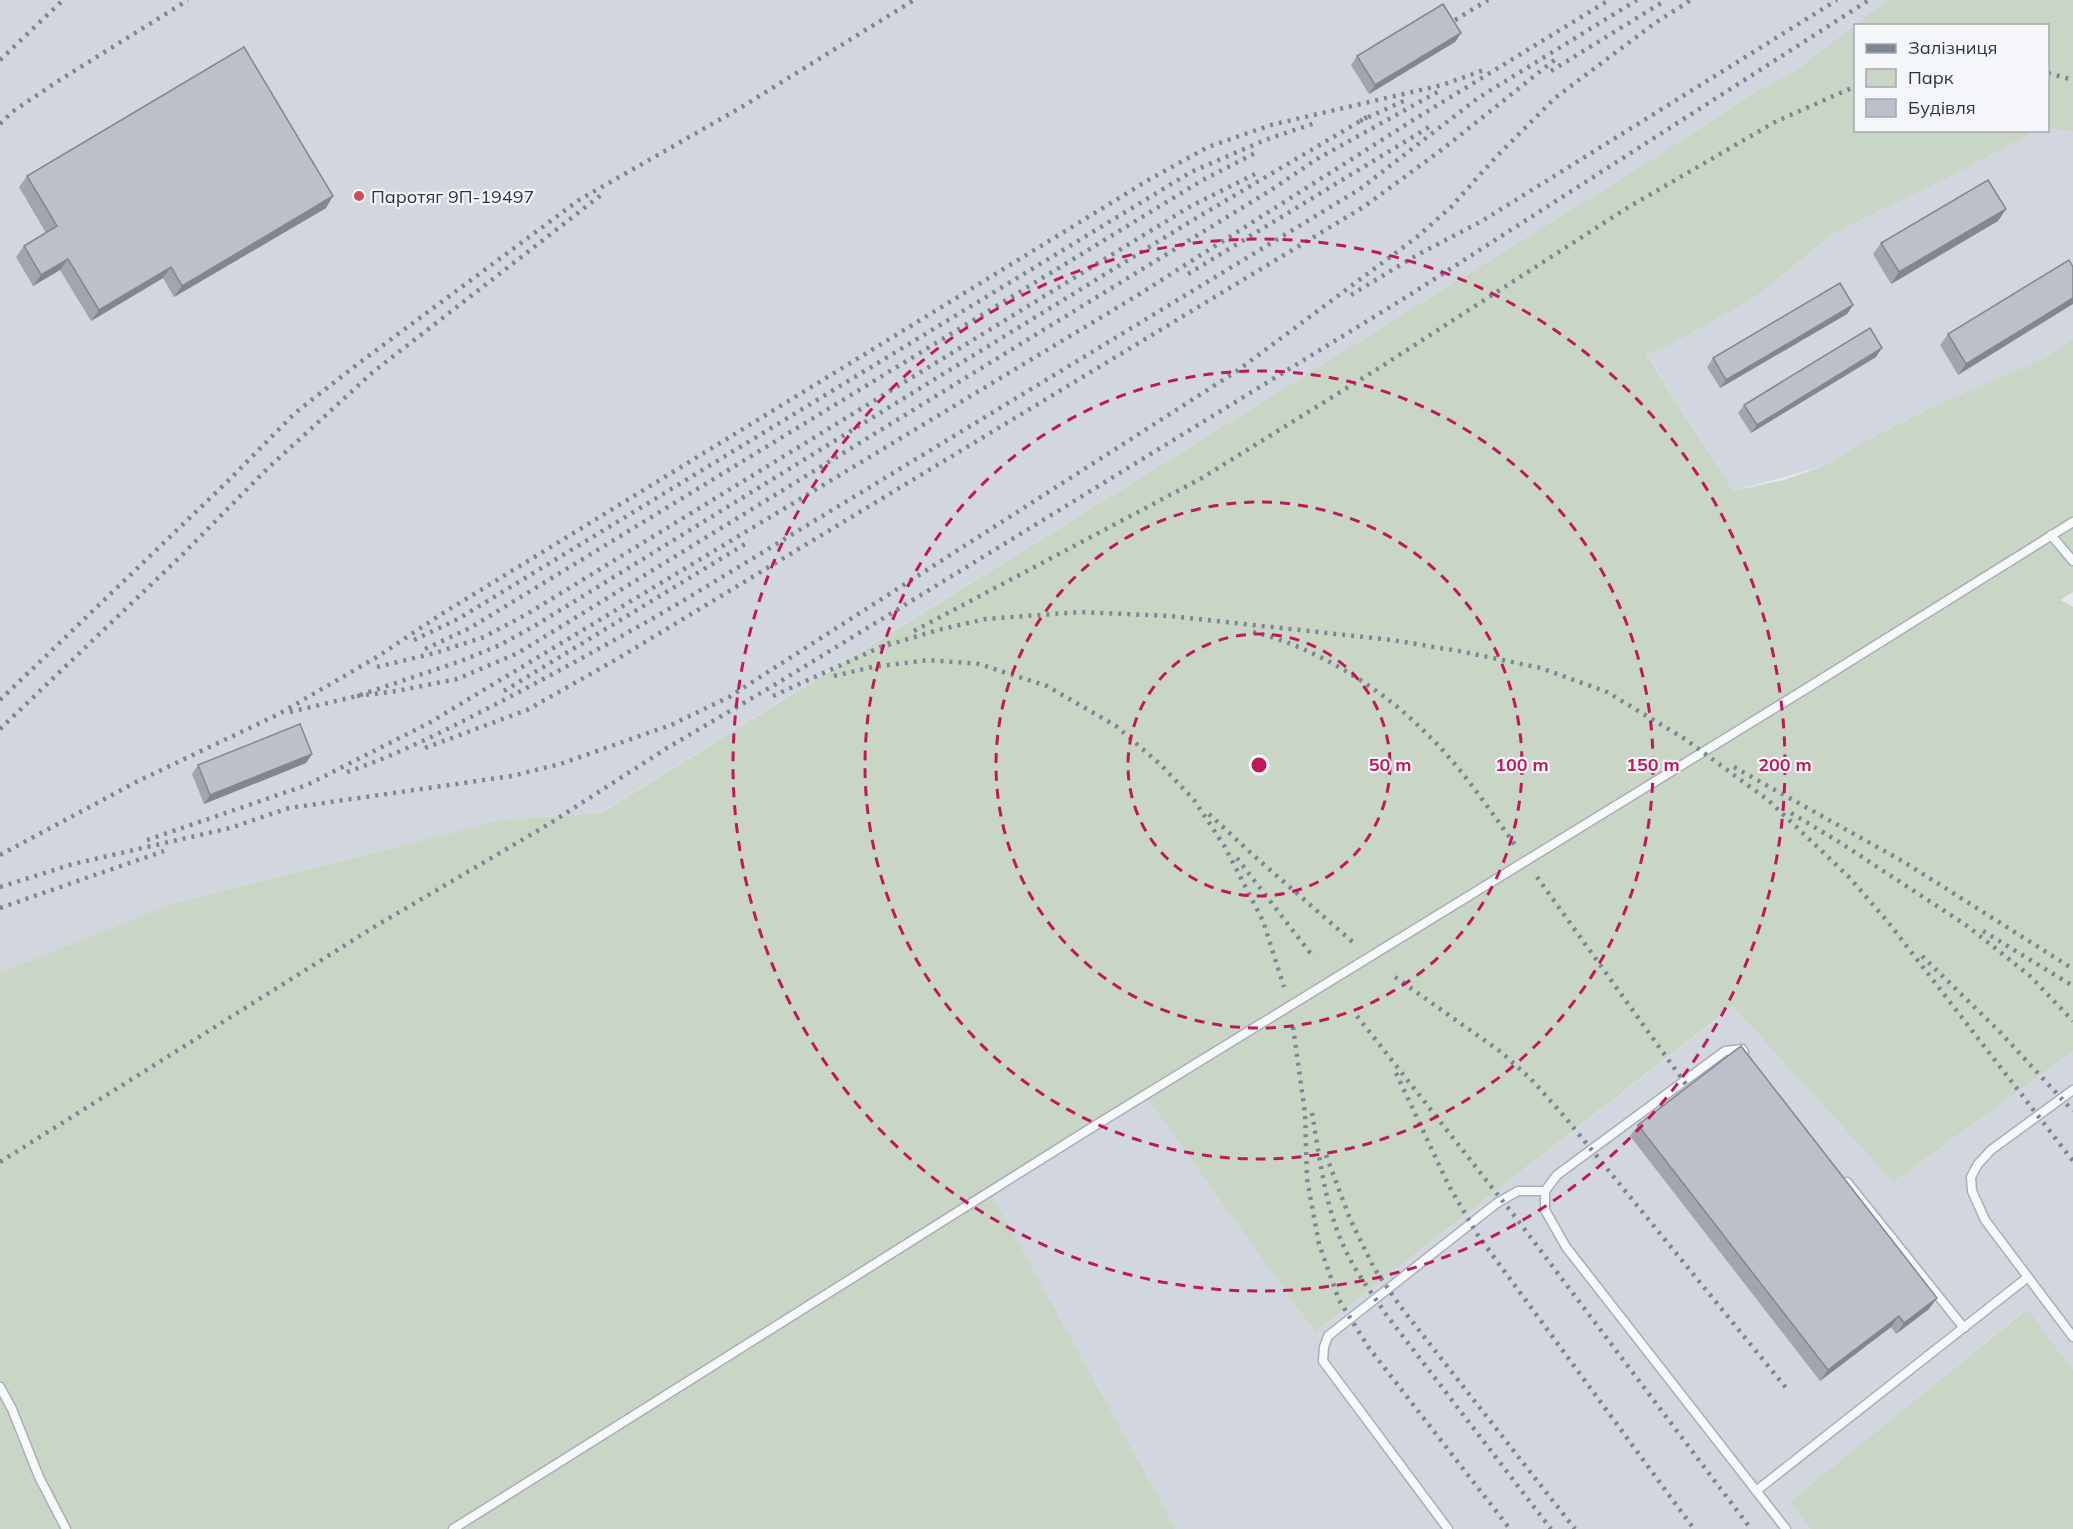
<svg xmlns="http://www.w3.org/2000/svg" width="2073" height="1529" viewBox="0 0 2073 1529" font-family="Mulish,sans-serif">
	<style>
		.built { fill: #d2d6de }
		.green { fill: #c9d6c5 }
		.lines { fill: none; stroke-linecap: round; stroke-linejoin: round }
		.service-casing { stroke: #a9aeb7; stroke-width: 11 }
		.service { stroke: #f7f8fa; stroke-width: 8 }
		.rail { stroke: #7d8696; stroke-width: 4.5; stroke-dasharray: 3 6; stroke-linecap: butt }
		.wall { fill: #a1a5ae }
		.shaded-wall { fill: #83868d }
		.building { fill: #bbc0ca; stroke: #83868d; stroke-width: 1.5 }
		.ring { fill: none; stroke: #c2185b; stroke-width: 3; stroke-dasharray: 10 8 }
		.poi-dot { fill: #d1495b; stroke: #f4f6f9; stroke-width: 2 }
		.labels { text-anchor: middle; dominant-baseline: central; stroke-width: 4.5; stroke-linejoin: round; paint-order: stroke }
		.poi-label { font-size: 18px; fill: #2b3445; stroke: #f4f6f9; text-anchor: start }
		.centre { fill: #c2185b; stroke: #f4f6f9; stroke-width: 3 }
		.ring-label { font-size: 18px; text-anchor: middle; font-weight: bold; fill: #c2185b; stroke: #f4f6f9; stroke-width: 4.5; stroke-linejoin: round; paint-order: stroke }
	</style>
	<rect width="100%" height="100%" fill="#e4e7ec"/>
	<path class="built" d="M0 0H1891L1799 68 1754 93 1648 162 600 813 501 820 169 905 0 973Z
		M2048 128 2073 132V339L2049 356 1939 404 1871 438 1824 466 1733 491 1646 353 1670 345 1754 298 1834 233 1936 184 2036 131 2048 130Z
		M1734 1006 1893 1182 2073 1051V1370L2026 1309 1791 1502 1811 1529H1176L990 1191 1145 1094 1315 1332Z"/>
	<path class="green" d="M1891 0H2073V132L2048 128V26H1856V130L2036 131 1936 184 1834 233 1754 298 1670 345 1646 354 1733 491 1784 480 1824 466 1871 438 1939 404 2049 356 2073 339V592L2060 600 2073 607V1051L1893 1182 1733 1006 1315 1332 1145 1095 990 1191 1176 1529H0V973L169 905 501 820 601 813 1648 162 1754 93 1799 68 1883 4Z
		M2027 1309 2073 1370V1529H1811L1790 1502Z"/>
	<g class="lines">
		<defs>
			<path id="service" d="M2051 535 2073 561
				M1744 1052 1742 1049 1725 1051 1557 1175 1545 1191V1210L1566 1247 1786 1529
				M2073 1090 1991 1150 1978 1164 1971 1177 1972 1191 1985 1220 2073 1337
				M1847 1182 1964 1328
				M0 1387 12 1409 39 1477 66 1529
				M1756 1491 2028 1277
				M453 1529 1083 1133 1804 690 2073 522
				M1448 1529 1323 1361 1324 1347 1328 1336 1497 1203 1518 1191H1545"/>
		</defs>
		<use href="#service" class="service-casing"/>
		<use href="#service" class="service"/>
		<path class="rail" d="M1455 20 1488 0
			M0 60 63 0
			M1551 71 1666 0
			M2048 73 2073 80
			M1360 121 1406 100
			M0 124 12 112 55 83 188 0
			M1188 274 1429 127
			M1351 295 1417 255 1482 221 1837 0
			M914 631 1202 478 1379 368 1627 208 1775 122 1856 86
			M1253 632C1316 647 1383 689 1428 735 1462 768 1488 808 1516 846
			M414 640 458 619 1191 172 1265 140 1318 122
			M888 645 938 630 985 619 1080 612 1170 616 1392 640 1459 651 1541 668 1607 692 1685 739 1768 800 1848 876 1888 922 2073 1161
			M425 649 470 628 1201 181 1259 151
			M377 667 435 653 484 637 527 614 1191 206 1255 174
			M834 676 872 667 929 660 979 664 1047 686 1116 726 1161 765 1194 800 1225 847 1263 921 1284 987
			M504 691 750 541
			M357 696 397 691 457 679 518 653 1271 190 1317 159 1441 90
			M773 696 896 640
			M0 700 226 483 295 413 359 363 579 200 740 108 914 0
			M290 712 357 696 461 661 500 645 536 625 1193 220 1367 117
			M0 729 181 556 267 469 373 372 605 192
			M425 748 527 710 617 659 1365 206 1444 148 1557 58
			M1734 767 1904 862 2073 969
			M347 772C400 754 450 728 500 702 561 670 621 637 681 602L1360 189 1478 98 1637 0
			M1791 813 1836 840 1966 925 2029 975 2073 1021
			M1209 814 1253 855 1355 944
			M147 840 307 785 429 723 1138 295 1410 122 1609 0
			M0 855 138 781 277 715 377 657 440 615 1150 179 1208 147 1271 125 1442 85 1484 70
			M1237 858 1314 958
			M1537 877 1690 1090
			M0 887 73 864 230 828 289 808 512 776 560 764 671 725 729 697 1237 371 1417 237 1451 207 1495 158 1555 98 1655 23 1691 0
			M0 908 164 851
			M1983 931 2073 986
			M1922 956 1999 1031 2073 1111
			M1395 977 1501 1052 1531 1079 1564 1116 1787 1389
			M1357 1016 1516 1218 1751 1529
			M1293 1027 1305 1113 1307 1179 1319 1244 1339 1300 1369 1348 1510 1529
			M1396 1073 1449 1186 1477 1234 1694 1529
			M1312 1113C1320 1159 1325 1209 1346 1251 1356 1273 1372 1293 1385 1313L1551 1529
			M1326 1155 1350 1219 1374 1268 1400 1306 1575 1529
			M0 1162 374 927 549 824 667 748 776 684 1408 296 1869 0"/>
	</g>
	<path class="wall" d="M1461 33 1455 42 1369 94 1351 65 1357 56Z
		M27 176 326 208 174 297 163 278 91 321 60 270 33 286 16 257 24 246 46 233 19 187Z
		M2006 209 1998 221 1891 284 1873 254 1881 243Z
		M2073 267 1958 375 1940 345 1948 334Z
		M1853 305 1847 314 1720 388 1707 367 1713 358Z
		M1876 357 1751 433 1738 413 1744 405Z
		M312 754 306 763 204 804 192 774 198 765Z
		M1638 1125 1929 1309 1896 1334 1891 1327 1820 1381 1630 1136Z"/>
	<path class="shaded-wall" d="M1461 33 1455 42 1369 94 1375 85Z
		M333 196 326 208 174 297 182 286Z
		M2006 209 1998 221 1891 284 1899 272Z
		M68 259 60 270 33 286 41 275Z
		M171 267 163 278 91 321 99 310Z
		M2073 298V304L1958 375 1966 364Z
		M1853 305 1847 314 1720 388 1726 380Z
		M1882 348 1876 357 1751 433 1757 425Z
		M312 754 306 763 204 804 210 795Z
		M1937 1298 1929 1309 1896 1334 1904 1323Z
		M1899 1316 1891 1327 1820 1381 1828 1370Z"/>
	<path class="building" d="M1443 4 1461 33 1375 85 1357 56Z
		M244 47 333 196 182 286 171 267 99 310 68 259 41 275 24 246 57 226 27 176Z
		M1988 180 2006 209 1899 272 1881 243Z
		M2069 260 2073 267V298L1966 364 1948 334Z
		M1840 283 1853 305 1726 380 1713 358Z
		M1870 328 1882 348 1757 425 1744 405Z
		M300 724 312 754 210 795 198 765Z
		M1741 1046 1937 1298 1904 1323 1899 1316 1828 1370 1638 1125Z"/>
	<g class="ring">
		<circle cx="1259" cy="765" r="131"/>
		<circle cx="1259" cy="765" r="263"/>
		<circle cx="1259" cy="765" r="394"/>
		<circle cx="1259" cy="765" r="526"/>
	</g>
	<circle class="poi-dot" cx="359" cy="196" r="6"/>
	<g class="labels">
		<g class="poi-label">
			<text x="371" y="196">Паротяг 9П-19497</text>
		</g>
	</g>
	<circle cx="1259" cy="765" r="9" class="centre"/>
	<g class="ring-label">
		<text x="1390" y="771">50 m</text>
		<text x="1522" y="771">100 m</text>
		<text x="1653" y="771">150 m</text>
		<text x="1785" y="771">200 m</text>
	</g>
	<rect x="1854" y="24" width="195" height="108" fill="#f4f6f9" stroke="#a4a8b1" stroke-width="1.5"/>
	<rect x="1866" y="44" width="30" height="9" fill="#7d8696" stroke="#a4a8b1" stroke-width="1.5"/>
	<text x="1908" y="54" font-size="18" fill="#2b3445">Залізниця</text>
	<rect x="1866" y="69" width="30" height="18" fill="#c9d6c5" stroke="#a4a8b1" stroke-width="1.5"/>
	<text x="1908" y="84" font-size="18" fill="#2b3445">Парк</text>
	<rect x="1866" y="99" width="30" height="18" fill="#bbc0ca" stroke="#a4a8b1" stroke-width="1.5"/>
	<text x="1908" y="114" font-size="18" fill="#2b3445">Будівля</text>
</svg>
